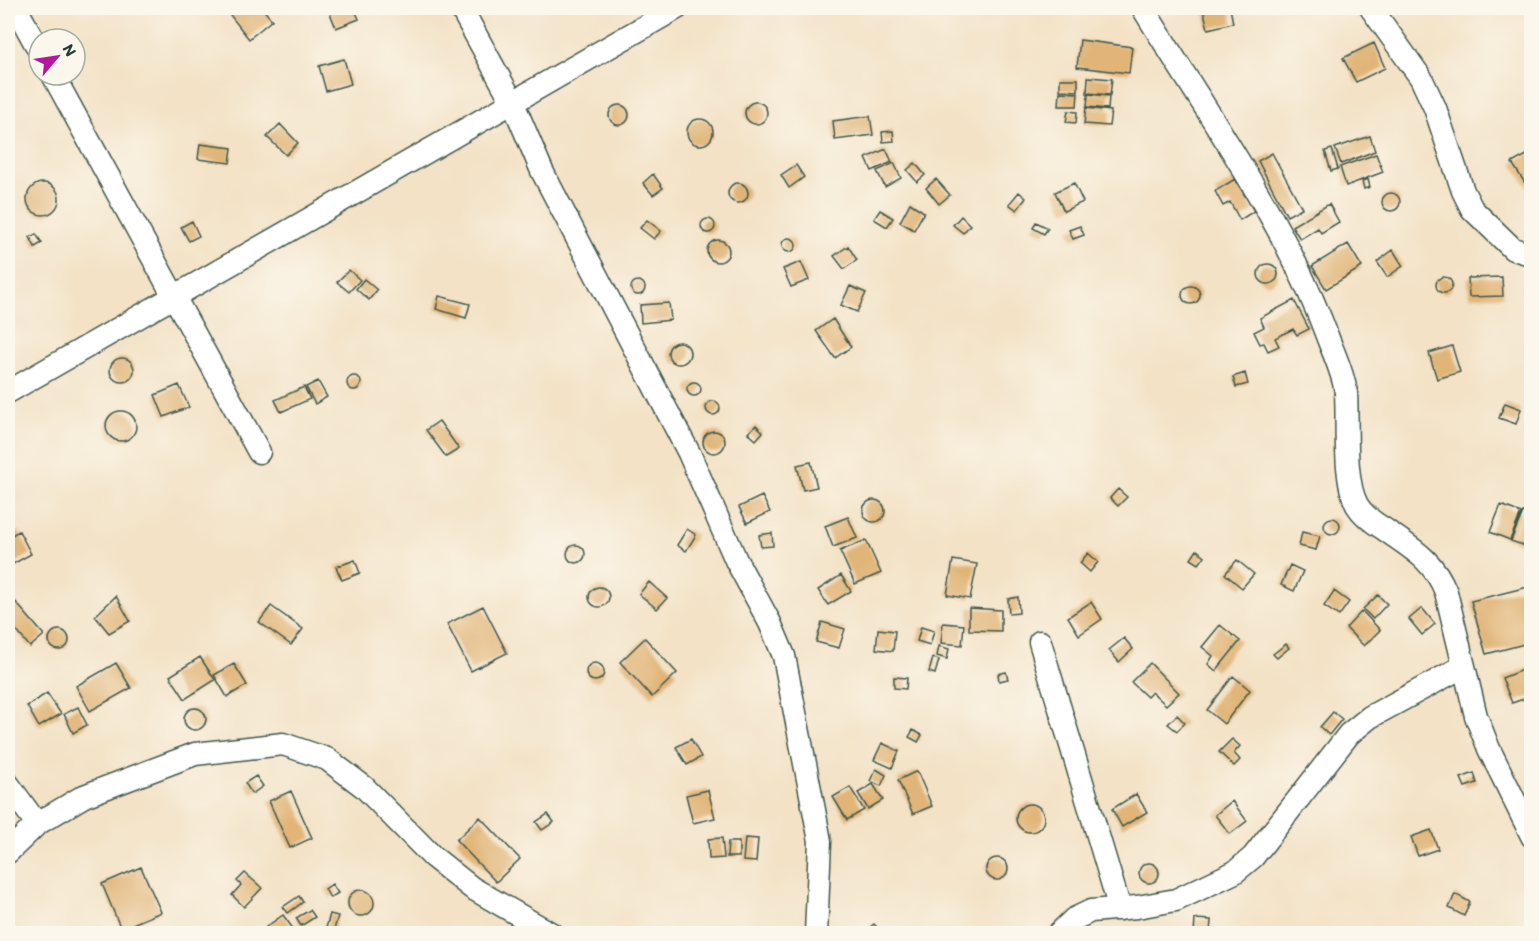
<svg xmlns="http://www.w3.org/2000/svg" width="1539" height="941" viewBox="0 0 1539 941" font-family="Itim,sans-serif">
	<style>
		.building { fill: #e1b578 }
		.lines { fill: none; stroke-linecap: round; stroke-linejoin: round }
		.minor-casing { stroke: #3f564a; stroke-width: 25 }
		.minor { stroke: #fff; stroke-width: 22 }
	</style>
	<rect width="100%" height="100%" fill="#fbf7ec"/>
	<filter id="ink" filterUnits="userSpaceOnUse"><feTurbulence type="fractalNoise" baseFrequency=".0167" numOctaves="2"/><feDisplacementMap in="SourceGraphic" scale="12" xChannelSelector="R" yChannelSelector="G"/><feConvolveMatrix kernelMatrix="1 2 1 2 8 2 1 2 1" color-interpolation-filters="sRGB"/></filter>
	<filter id="wash" filterUnits="userSpaceOnUse"><feTurbulence type="fractalNoise" baseFrequency=".008" numOctaves="4" result="noise"/><feDisplacementMap in="SourceGraphic" scale="24" xChannelSelector="R" yChannelSelector="G"/><feGaussianBlur stdDeviation="1.35" result="paint"/><feColorMatrix in="noise" values="0 0 0 0 0 0 0 0 0 0 0 0 0 0 0 0 0 1.4 0 .05"/><feComposite in="paint" operator="in"/></filter>
	<g filter="url(#wash)">
		<rect width="100%" height="100%" fill="#f3e2c6"/>
		<g id="blocks">
			<path class="building" d="M239 8H262L272 20 249 39 230 15Z
				M328 8H354L359 19 336 28Z
				M1203 8H1230L1233 23 1208 29Z
				M8 40 11 49 8 58Z
				M1080 40 1132 47 1129 73 1077 67Z
				M1374 43 1385 68 1356 82 1343 58Z
				M344 59 351 84 326 91 319 66Z
				M1088 77 1112 79 1110 95 1087 93Z
				M1060 79H1078V91L1060 90Z
				M1060 92 1078 93 1077 106H1059Z
				M1088 94 1109 96 1108 109 1087 107Z
				M745 113a11 11 0 1 1 22 0a11 11 0 1 1-22 0Z
				M609 115a10 10 0 1 1 20 0a10 10 0 1 1-20 0Z
				M1086 108 1111 111 1109 126 1084 124Z
				M1068 111 1077 112 1076 123 1066 122Z
				M870 116 873 135 835 140 833 121Z
				M687 132a13 13 0 1 1 26 0a13 13 0 1 1-26 0Z
				M280 124 298 143 286 155 267 137Z
				M893 131 894 141 883 142 882 132Z
				M1370 136 1375 151 1341 164 1335 148Z
				M200 144 232 148 230 163 198 159Z
				M886 149 892 162 872 171 866 158Z
				M1332 149 1338 169 1331 171 1325 151Z
				M1532 152V194L1512 163Z
				M1272 153 1302 208 1287 216 1258 161Z
				M1376 154 1383 172 1346 186 1340 167Z
				M894 163 901 178 885 187 877 171Z
				M915 163 925 175 917 182 907 170Z
				M796 165 804 177 789 188 781 175Z
				M653 174 663 188 653 195 643 183Z
				M936 179 950 195 939 204 926 188Z
				M1235 179 1254 211 1240 220 1230 202 1223 206 1215 191Z
				M1368 179 1370 187 1364 189 1362 181Z
				M1074 183 1083 202 1064 211 1055 192Z
				M728 193a10 10 0 1 1 20 0a10 10 0 1 1-20 0Z
				M27 199a16 16 0 1 1 32 0a16 16 0 1 1-32 0Z
				M1019 192 1026 198 1017 210 1009 204Z
				M1382 202a9 9 0 1 1 18 0a9 9 0 1 1-18 0Z
				M910 203 924 212 914 230 900 222Z
				M1329 204 1339 222 1321 233 1318 228 1300 239 1292 226Z
				M880 210 893 218 887 227 874 219Z
				M961 216 970 225 963 233 953 225Z
				M701 226a7 7 0 1 1 14 0a7 7 0 1 1-14 0Z
				M647 220 661 231 654 239 640 228Z
				M192 221 199 236 189 241 181 227Z
				M1036 222 1048 228 1044 234 1033 228Z
				M1080 226 1084 235 1073 239 1069 230Z
				M36 234 42 243 35 247 30 237Z
				M782 245a7 7 0 1 1 14 0a7 7 0 1 1-14 0Z
				M707 251a11 11 0 1 1 22 0a11 11 0 1 1-22 0Z
				M1348 244 1362 267 1326 289 1312 266Z
				M848 246 857 260 844 269 834 256Z
				M1393 250 1403 266 1387 277 1377 262Z
				M801 262 809 280 791 287 783 269Z
				M1258 274a10 10 0 1 1 20 0a10 10 0 1 1-20 0Z
				M349 270 360 280 349 292 337 282Z
				M1502 277 1503 296 1469 297 1468 278Z
				M1436 285a8 8 0 1 1 16 0a8 8 0 1 1-16 0Z
				M364 279 377 290 369 300 356 289Z
				M631 288a7 7 0 1 1 14 0a7 7 0 1 1-14 0Z
				M850 286 866 293 857 312 841 305Z
				M1182 295a9 9 0 1 1 18 0a9 9 0 1 1-18 0Z
				M439 296 470 304 466 318 436 309Z
				M1294 300 1309 329 1297 335 1293 329 1275 338 1279 346 1268 351 1264 343 1260 344 1254 332 1264 327 1260 318Z
				M669 303 671 320 641 323 640 305Z
				M833 319 851 347 835 358 816 331Z
				M668 353a11 11 0 1 1 22 0a11 11 0 1 1-22 0Z
				M1452 346 1460 372 1437 379 1429 353Z
				M110 370a12 12 0 1 1 24 0a12 12 0 1 1-24 0Z
				M1245 373 1248 384 1236 387 1233 377Z
				M347 383a7 7 0 1 1 14 0a7 7 0 1 1-14 0Z
				M318 381 327 397 315 404 306 387Z
				M687 389a7 7 0 1 1 14 0a7 7 0 1 1-14 0Z
				M179 385 189 407 164 417 155 395Z
				M304 387 310 399 281 412 275 400Z
				M706 408a7 7 0 1 1 14 0a7 7 0 1 1-14 0Z
				M1505 403 1521 409 1516 424 1499 418Z
				M106 426a15 15 0 1 1 30 0a15 15 0 1 1-30 0Z
				M439 421 459 449 446 457 426 430Z
				M756 425 763 432 756 440 748 433Z
				M703 442a11 11 0 1 1 22 0a11 11 0 1 1-22 0Z
				M811 462 817 487 803 490 797 465Z
				M1118 489 1127 497 1118 506 1110 498Z
				M762 496 770 512 747 523 739 507Z
				M863 511a11 11 0 1 1 22 0a11 11 0 1 1-22 0Z
				M1501 505 1521 513 1510 540 1490 532Z
				M1523 512 1532 515 1531 548 1511 541Z
				M848 517 857 538 833 547 825 526Z
				M1324 526a8 8 0 1 1 16 0a8 8 0 1 1-16 0Z
				M687 529 696 535 686 551 677 545Z
				M19 531 31 554 13 564 8 555V537Z
				M1302 532 1320 536 1316 550 1299 546Z
				M772 533 773 546 761 547 759 535Z
				M866 540 881 573 855 584 840 551Z
				M567 554a9 9 0 1 1 18 0a9 9 0 1 1-18 0Z
				M1197 550 1205 556 1199 564 1191 559Z
				M1088 553 1098 562 1090 572 1080 563Z
				M355 560 360 573 342 580 336 567Z
				M953 560 977 564 970 599 947 595Z
				M1237 560 1254 574 1242 588 1225 574Z
				M1290 565 1303 571 1294 591 1281 585Z
				M841 575 851 591 828 605 818 590Z
				M649 582 667 598 657 609 639 594Z
				M1532 586V642L1486 654 1471 601Z
				M589 597a10 10 0 1 1 20 0a10 10 0 1 1-20 0Z
				M1334 591 1349 602 1339 616 1324 606Z
				M1378 595 1387 604 1373 619 1363 609Z
				M116 596 130 621 109 633 95 616Z
				M1018 597 1019 613 1009 614 1008 599Z
				M13 599 44 635 30 647 16 630 8 637V604Z
				M1091 602 1102 619 1079 635 1068 617Z
				M271 606 303 629 291 645 259 622Z
				M483 606 507 653 471 671 447 624Z
				M969 608 1001 610V631L969 630Z
				M1422 608 1435 624 1422 635 1409 619Z
				M1362 611 1380 630 1364 646 1346 628Z
				M822 622 845 629 839 648 816 642Z
				M943 623 964 625 962 645 941 643Z
				M1220 625 1240 641 1216 671 1208 664 1213 656 1202 647Z
				M921 627 934 631 930 645 917 641Z
				M878 629 895 631 893 651 876 649Z
				M49 640a10 10 0 1 1 20 0a10 10 0 1 1-20 0Z
				M645 638 677 673 652 697 620 662Z
				M1124 638 1133 649 1119 662 1109 650Z
				M1286 644 1289 648 1277 658 1273 654Z
				M939 646 949 649 947 659 937 656Z
				M200 657 215 680 185 699 170 676Z
				M933 658 939 660 935 674 929 672Z
				M116 663 131 688 90 711 76 686Z
				M1150 663 1179 693 1166 705 1152 692 1147 697 1131 682Z
				M586 672a9 9 0 1 1 18 0a9 9 0 1 1-18 0Z
				M234 664 247 685 227 697 214 675Z
				M1532 666V696L1512 703 1502 678Z
				M1006 672 1008 679 999 681 998 674Z
				M1233 676 1250 690 1224 724 1207 710Z
				M894 677 907 678 906 689 894 688Z
				M47 693 61 714 39 727 27 706Z
				M78 707 87 725 73 733 64 714Z
				M184 719a11 11 0 1 1 22 0a11 11 0 1 1-22 0Z
				M1333 712 1342 719 1329 735 1320 727Z
				M1177 715 1185 723 1177 731 1168 724Z
				M913 730 922 735 918 742 909 737Z
				M691 739 701 757 687 765 676 747Z
				M1232 739 1240 746 1234 753 1240 760 1234 766 1219 752Z
				M882 743 899 751 892 768 874 760Z
				M876 769 886 775 881 786 870 781Z
				M917 771 932 806 913 814 898 780Z
				M1474 773 1477 783 1465 787 1461 778Z
				M256 776 263 786 252 794 245 783Z
				M873 784 883 800 868 809 858 793Z
				M850 787 864 810 847 820 833 797Z
				M708 790 715 818 693 823 686 795Z
				M291 791 312 838 290 848 269 801Z
				M1136 794 1147 812 1122 827 1112 809Z
				M1232 801 1247 821 1230 834 1215 815Z
				M1016 818a14 14 0 1 1 28 0a14 14 0 1 1-28 0Z
				M548 814 554 822 542 830 536 822Z
				M480 817 520 859 496 882 456 840Z
				M1431 830 1438 849 1418 856 1411 837Z
				M722 838 724 858 709 859 708 839Z
				M745 838 758 839 756 862 743 861Z
				M728 842H739V857H727Z
				M986 869a11 11 0 1 1 22 0a11 11 0 1 1-22 0Z
				M1139 873a10 10 0 1 1 20 0a10 10 0 1 1-20 0Z
				M141 867 161 912 121 929 102 884Z
				M245 873 262 888 244 907 232 895 241 885 237 881Z
				M332 884 338 893 330 898 325 889Z
				M348 903a13 13 0 1 1 26 0a13 13 0 1 1-26 0Z
				M1455 894 1470 902 1464 916 1449 908Z
				M299 896 303 902 288 913 283 907Z
				M310 910 315 917 301 926 296 918Z
				M330 914 338 916 334 930 326 928Z
				M283 915 294 930 288 934H271L266 927Z
				M1195 919 1211 920 1210 934H1194Z
				M874 924 883 934H862Z
				M723 926 726 934H708L707 931Z"/>
		</g>
	</g>
	<g filter="url(#ink)">
		<use href="#blocks" fill-opacity="0" stroke="#3f564a" stroke-width="1.5"/>
		<g class="lines">
			<defs>
				<path id="minor" d="M16 8 39 50
					M461 8 513 103 542 171 689 453 736 560 770 623 784 656 820 841 816 934
					M1143 8C1208 115 1286 223 1329 341 1335 356 1344 376 1346 393 1348 423 1343 479 1357 505 1363 515 1374 523 1384 529 1412 549 1433 559 1446 592L1476 716 1489 749 1532 836
					M1371 8 1421 78 1435 108 1463 191 1472 209 1513 249 1527 253 1532 252
					M53 75 259 452
					M8 392 677 8
					M1040 642 1120 909
					M8 784 37 824
					M8 852 37 824 84 796 195 754 283 744 327 759 364 787 433 857 472 888 552 934
					M1058 934 1074 919 1091 911 1137 907 1176 900 1235 872 1253 857 1349 734 1370 717 1464 666"/>
			</defs>
			<use href="#minor" class="minor-casing"/>
			<use href="#minor" class="minor"/>
		</g>
	</g>
	<rect width="1539" height="941" fill="none" stroke="#fbf7ec" stroke-width="30"/>
	<g transform="translate(57 57) rotate(61)"><circle r="28" fill="#fbf7ec" stroke="#a3ada2" stroke-width="1.5"/>
	<path d="M0-4.5L10 22L0 15L-10 22Z" fill="#b5179e"/>
	<text y="-9" font-size="16" font-weight="bold" text-anchor="middle" fill="#1f3d34">N</text>
	</g>
</svg>
